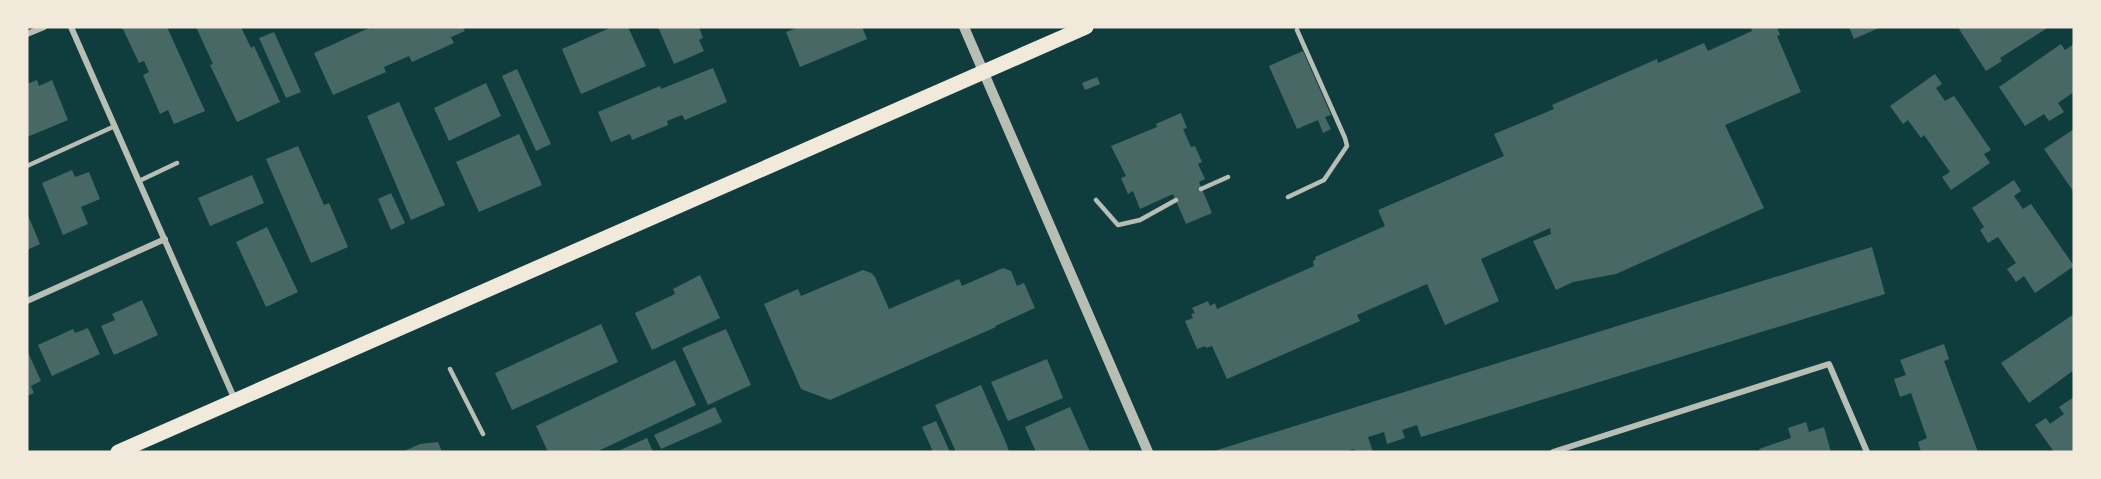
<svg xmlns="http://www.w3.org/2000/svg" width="2101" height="479" viewBox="0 0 2101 479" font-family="'Roboto Condensed',sans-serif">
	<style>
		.building { fill: #486865 }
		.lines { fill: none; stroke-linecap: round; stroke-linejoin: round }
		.service { stroke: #b8beb3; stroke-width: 4.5 }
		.minor { stroke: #b8beb3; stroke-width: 6 }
		.tertiary { stroke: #b8beb3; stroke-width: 10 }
		.primary { stroke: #f1e9da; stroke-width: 15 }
	</style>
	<rect width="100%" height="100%" fill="#0f3d3e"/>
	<path class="building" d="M122 27H167L205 111 174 124 168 110 160 114 143 75 149 72 144 61 139 63Z
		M196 27H241L251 48 254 46 280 102 237 122 210 65 213 64Z
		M371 27 372 29 376 27H463L465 31 451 37 454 43 412 62 409 56 384 67 386 72 333 95 314 53Z
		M612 27H628L646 66 581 94 562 49Z
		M658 27H699L703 38 699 40 704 51 674 64Z
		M799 27H862L867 39 800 67 786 32Z
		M1751 27H1777L1780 35 1777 36 1801 92 1725 125 1764 208 1616 274 1573 282 1556 290 1533 241 1551 234 1550 228 1481 259 1499 301 1445 325 1427 284 1357 315 1360 321 1227 379 1212 346 1206 348 1205 346 1197 349 1185 321 1193 318 1191 314 1195 313 1192 308 1208 301 1210 306 1215 303 1217 309 1314 266 1313 261 1316 259 1315 257 1385 226 1378 210 1504 156 1494 134 1554 109 1552 105 1657 59 1658 63 1704 43 1708 51 1752 31Z
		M1849 27H1881L1854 39Z
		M1962 27H2049L2000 58 2002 61 1986 71 1959 29Z
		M274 32 301 92 286 98 259 38Z
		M2061 44 2065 50 2074 44V92L2058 103 2064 112 2049 121 2044 114 2025 126 1999 87Z
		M1303 51 1331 115 1325 117 1331 129 1323 133 1318 120 1297 129 1269 66Z
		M713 68 727 102 685 120 682 115 667 121 668 125 632 140 630 134 611 142 598 112 660 86 661 89Z
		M517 69 551 144 536 151 502 76Z
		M1935 74 1942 84 1936 88 1945 101 1954 96 1991 150 1984 154 1990 163 1951 190 1942 177 1950 172 1924 135 1921 138 1908 120 1903 124 1890 106Z
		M1097 77 1100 84 1085 90 1082 83Z
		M37 80 39 86 52 80 68 120 27 137V84Z
		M486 83 501 116 449 141 434 108Z
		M399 102 445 205 411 220 367 116Z
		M1181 113 1187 128 1183 129 1191 147 1195 146 1202 162 1198 164 1205 179 1199 182 1212 213 1186 224 1173 194 1140 209 1133 191 1128 194 1121 178 1126 176 1111 146 1157 127 1156 124Z
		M2074 129V190L2073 191 2044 149Z
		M519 134 542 185 479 212 456 162Z
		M298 146 324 205 329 203 348 247 311 263 266 159Z
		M72 170 75 177 89 172 100 199 81 207 88 224 63 235 42 183Z
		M252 175 264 203 210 226 198 198Z
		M2014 180 2021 191 2014 196 2023 209 2031 204 2074 266 2035 293 2024 276 2016 282 2007 269 2016 263 1998 237 1988 243 1980 230 1984 227 1972 208Z
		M391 193 405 223 391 230 378 199Z
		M27 213 40 244 27 250Z
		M267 227 298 292 266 307 236 242Z
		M1872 247 1885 294 1421 437 1417 425 1402 430 1405 438 1387 444 1384 432 1368 437 1373 452H1355L1354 449 1344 452H1211Z
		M1003 268 1011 271 1017 286 1024 283 1035 308 995 326 996 327 830 400 801 389 764 304 798 289 801 296 863 270 871 273 875 277 889 309 959 279 962 286Z
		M700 275 720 318 652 350 635 313 675 294 673 289Z
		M142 300 158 335 114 355 101 326 115 320 112 314Z
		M2074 314V370L2029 403 2001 363Z
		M601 324 618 362 512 410 495 373Z
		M88 328 100 354 52 376 38 345 73 329 75 333Z
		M726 329 751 385 708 405 682 348Z
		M1944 344 1949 359 1944 361 1978 452H1921L1918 442 1927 438 1911 393 1900 397 1894 379 1906 375 1900 360Z
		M27 350 41 381 31 386 34 393 27 396Z
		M1047 359 1063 398 1008 421 991 382Z
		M675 360 696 405 596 452H548L536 426Z
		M981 385 1007 445 1009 452H956L935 405Z
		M2074 397V452H2054L2035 425 2046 418 2050 424 2064 414 2059 407Z
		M715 407 722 422 661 449 654 435Z
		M1070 407 1090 452H1036L1025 427Z
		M936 421 950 452H933L922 427Z
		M1806 422 1809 432 1824 427 1831 452H1760L1759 449 1791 438 1788 428Z
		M647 438 653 452H616Z
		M438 442 442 452H402L420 444Z"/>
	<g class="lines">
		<path class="service" d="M27 166 115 126
			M139 181 177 163
			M1201 189 1228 177
			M1288 197 1324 180 1347 146 1345 138 1297 30
			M1096 200 1118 225 1140 220 1176 200
			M450 369 483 434"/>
		<path class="minor" d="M71 27 235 400
			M27 34 44 27
			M27 301 165 239
			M1553 452 1829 364 1867 452"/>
		<path class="tertiary" d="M964 27 1148 452"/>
		<path class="primary" d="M118 452 1086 27"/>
	</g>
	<rect width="2101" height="479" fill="none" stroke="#f1e9da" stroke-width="57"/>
</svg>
